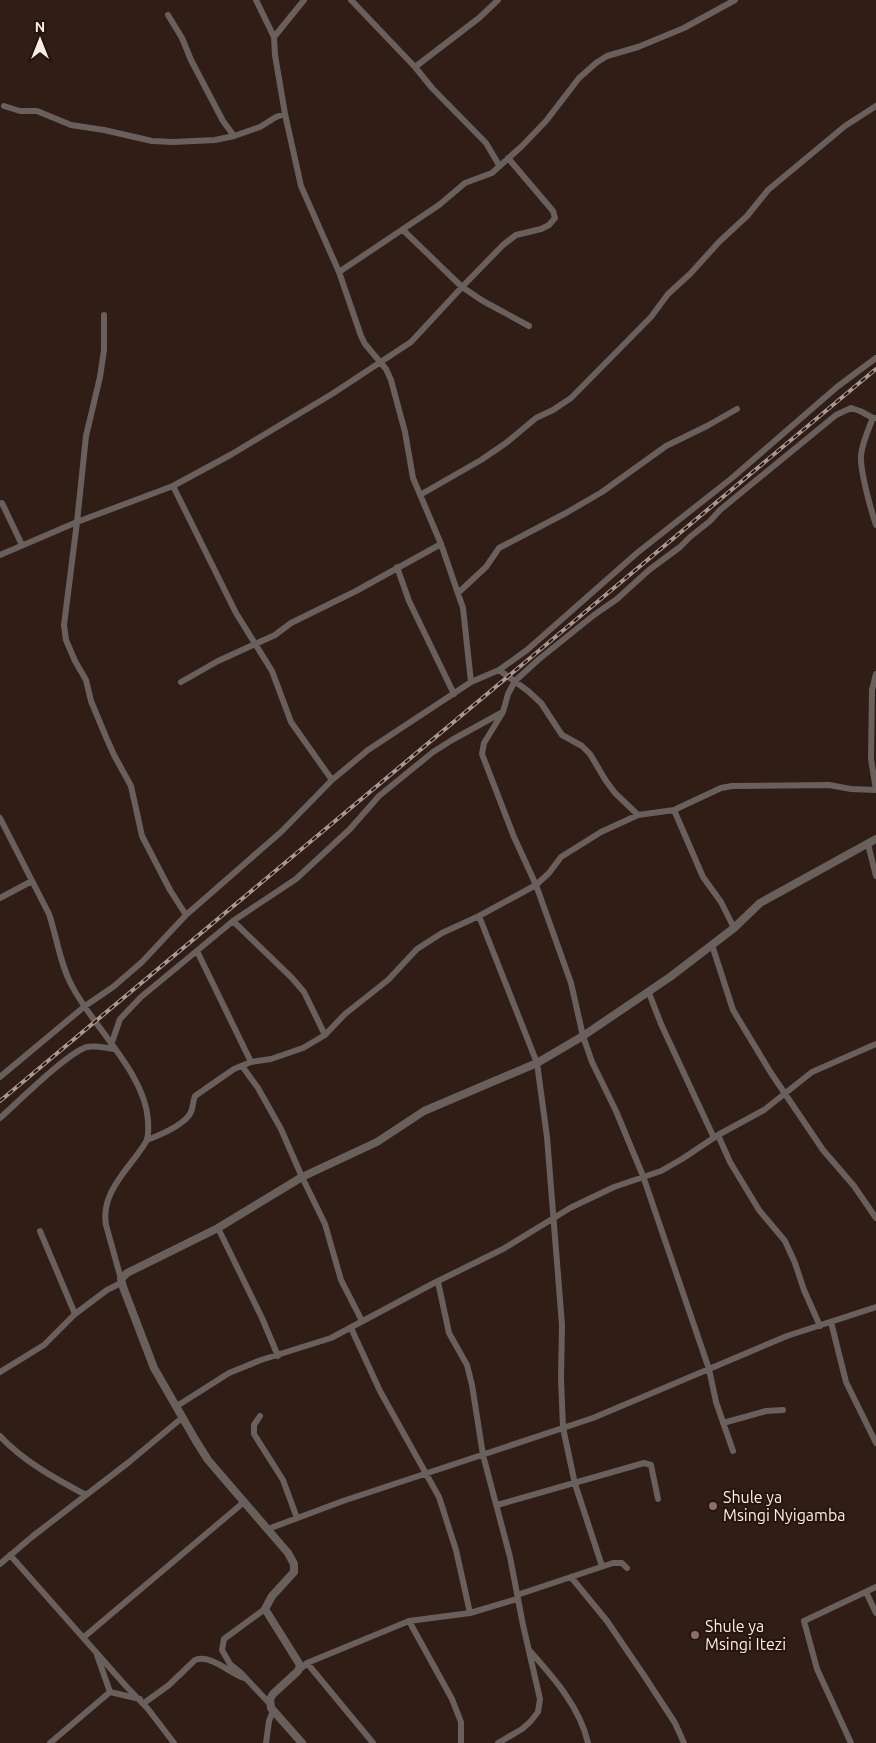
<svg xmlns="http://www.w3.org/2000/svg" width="876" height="1743" viewBox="0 0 876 1743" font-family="Ubuntu,sans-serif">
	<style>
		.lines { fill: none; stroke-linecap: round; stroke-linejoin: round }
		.minor { stroke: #695f5c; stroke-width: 6 }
		.tertiary { stroke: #695f5c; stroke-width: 8 }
		.rail-casing { stroke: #a99993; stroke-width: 4 }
		.rail { stroke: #26140d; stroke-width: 2; stroke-dasharray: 5.5; stroke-linecap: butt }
		.education-dot { fill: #8d6e63; stroke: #26140d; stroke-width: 2 }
		.labels { text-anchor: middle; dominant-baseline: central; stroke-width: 4; stroke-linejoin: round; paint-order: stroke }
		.poi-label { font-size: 16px; fill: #fbeee9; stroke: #26140d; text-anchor: start }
	</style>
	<rect width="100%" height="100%" fill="#301d16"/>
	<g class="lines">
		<path class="minor" d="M256 0 274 37 275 55 285 114 301 186 339 272 361 336 365 344 386 369 391 380 405 432 413 478 441 544 463 608 471 682
			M351 0 415 67 432 88 486 143 499 165
			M168 15 182 38 191 60 223 121 234 136
			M274 37 304 0
			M415 67 479 18 498 0
			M4 106 20 111H37L71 125 104 130 152 141 173 142 215 140 234 136 260 127 276 117 285 114
			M403 230 462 287 483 301 529 326
			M339 272 439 205 465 183 492 173 522 146 546 121 579 78 596 63 607 56 638 47 684 28 735 0
			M104 315V350L100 377 86 436 77 522 64 625 66 640 75 661 86 680 91 701 106 737 114 755 131 786 142 836 170 890 186 915
			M876 418H873C868 430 862 443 861 456 860 471 871 510 876 525
			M173 486 236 613 272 671 291 722 332 780
			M420 495 481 460 506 443 536 418 553 410 571 398 651 317 668 294 690 274 719 242 747 216 768 190 845 126 876 106
			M2 503 22 545
			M0 555 77 522 173 486 232 454 332 394 411 342 462 287 503 245 516 235 541 229 549 225 555 218 553 211 508 158
			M397 567 409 601 454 694
			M458 593 486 567 499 548 566 513 602 492 666 446 707 426 737 409
			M499 670 528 691 541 703 562 735 582 746 590 754 606 781 615 793 638 815
			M876 674 872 690 871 759 876 790
			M181 682 218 661 275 635 291 623 356 591 441 544
			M674 810 703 877 721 902 734 928
			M0 818 49 914C57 938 60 964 72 986 93 1027 145 1073 148 1120 148 1126 149 1133 147 1139 146 1144 140 1150 137 1155 122 1175 101 1197 106 1225L121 1279
			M868 844 876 876
			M0 898 32 881
			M479 916 537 1063 547 1137 562 1325 561 1378 563 1428 575 1484 602 1566
			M233 921 292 978 304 992 325 1035
			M712 945 733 1010 771 1073 823 1150 854 1186 876 1218
			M197 951 251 1062
			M649 993 661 1024 714 1138
			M111 1045 120 1019 141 997 233 921 296 879 350 829 379 796 433 752 452 740 501 713
			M242 1066 258 1088 281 1129 302 1177 325 1224 341 1280 362 1321
			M0 1077 85 1006 113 987 142 962 186 915 281 832 332 780 368 750 471 682 499 670 527 650 637 553 732 478 837 387 876 358
			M0 1118C17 1103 68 1052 87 1047 96 1045 105 1048 114 1049
			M718 1135 730 1162 759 1210 785 1241 795 1263 804 1290 820 1326
			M147 1140C160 1135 185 1125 191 1112 193 1107 193 1101 195 1096L234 1069 251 1062 271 1059 303 1048 325 1035 345 1014 388 980 417 949 442 933 479 916 536 885 549 873 561 857 601 832 638 815 674 810 721 788 732 786 829 785 851 789 876 790
			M218 1228 262 1318 278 1356
			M40 1231 75 1314
			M438 1282 449 1333 467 1365 472 1385 483 1455 510 1557 523 1625 540 1699 538 1712 530 1722 522 1729 498 1743
			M831 1322 846 1382 876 1443
			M351 1328 380 1391 439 1497 456 1550 470 1613
			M0 1372 44 1345 75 1314 107 1290 121 1283
			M177 1406 229 1373 261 1360 331 1338 434 1283 503 1249 570 1208 614 1187 661 1171 682 1159 718 1135 764 1110 812 1072 876 1044
			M260 1416 254 1425V1434L283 1480 297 1518
			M723 1423 766 1411 783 1410
			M0 1436C23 1461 56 1479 86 1495
			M733 1451 716 1402 709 1369 643 1176 616 1111 592 1062 583 1036 571 983 536 885 514 837 482 754 484 743 503 712 508 694 515 681 538 660 594 615 617 599 649 570 680 547 690 537 710 521 720 510 836 415 851 408 860 411 873 418
			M497 1505 644 1463 651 1465 658 1499
			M268 1529 343 1501 593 1418 787 1336 876 1307
			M10 1555 125 1685 148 1709 174 1743
			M0 1564 33 1536 129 1462 183 1417
			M571 1577 607 1621 645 1677 675 1723 684 1743
			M866 1592 876 1613
			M517 1595 613 1563H622L627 1568
			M265 1609 224 1639 222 1650 230 1664 241 1673 270 1704
			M409 1621 452 1699 461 1722V1743
			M84 1637 244 1502
			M529 1650C553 1677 580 1707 588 1743
			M307 1663 373 1743
			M298 1671 307 1663 409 1621 470 1613 517 1599
			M110 1692 140 1699
			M144 1703 169 1685 195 1660C211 1654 229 1673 244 1678
			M50 1743 110 1692 97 1655
			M266 1743 269 1721 273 1711
			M851 1743 817 1669 804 1621 876 1587"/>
		<path class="tertiary" d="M302 1743 271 1708 270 1699 273 1694 298 1671 300 1665 265 1609 272 1596 294 1572V1564L288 1553 208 1460 196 1441 154 1368 123 1287 121 1279 127 1273 218 1228 302 1177 377 1142 424 1111 537 1063 583 1036 670 977 734 928 760 903 876 839"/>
		<defs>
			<path id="rail" d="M0 1101 876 369"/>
		</defs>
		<use href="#rail" class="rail-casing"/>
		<use href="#rail" class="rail"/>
	</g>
	<g class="education-dot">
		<circle cx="713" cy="1506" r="5"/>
		<circle cx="695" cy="1635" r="5"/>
	</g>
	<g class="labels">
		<g class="poi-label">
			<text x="723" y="1497">Shule ya<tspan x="723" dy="18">Msingi Nyigamba</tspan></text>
			<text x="705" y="1626">Shule ya<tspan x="705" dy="18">Msingi Itezi</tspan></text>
		</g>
	</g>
	<g transform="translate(40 40)" stroke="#26140d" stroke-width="4" paint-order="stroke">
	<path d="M0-4L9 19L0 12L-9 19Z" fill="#fbeee9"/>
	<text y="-8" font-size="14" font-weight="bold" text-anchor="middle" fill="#fbeee9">N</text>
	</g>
</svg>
